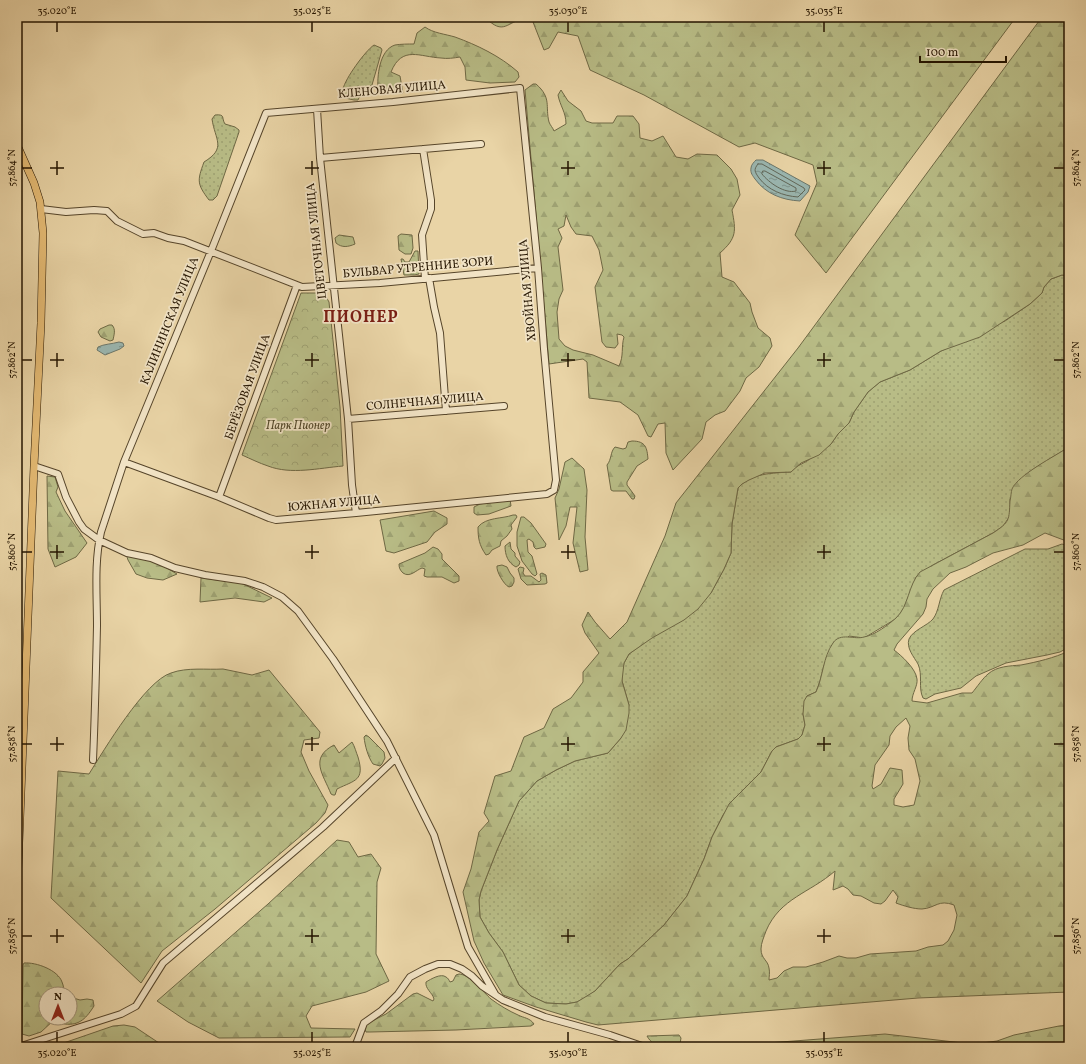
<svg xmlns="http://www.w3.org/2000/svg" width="1086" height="1064" viewBox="0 0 1086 1064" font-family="Vollkorn,serif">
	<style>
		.grass { fill: url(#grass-dots); stroke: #6e6844 }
		.forest { fill: url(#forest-firs); stroke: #6e6844; fill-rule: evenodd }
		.park { fill: url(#park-crowns); stroke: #6e6844 }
		.water { fill: url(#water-ripples); stroke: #6b766a }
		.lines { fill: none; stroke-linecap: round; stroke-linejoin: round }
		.shore { stroke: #606658; stroke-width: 1 }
		.minor-casing { stroke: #56452a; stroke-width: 8 }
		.major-casing { stroke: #251501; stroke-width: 8 }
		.minor { stroke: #f1e3c5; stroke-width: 6 }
		.major { stroke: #e4ba73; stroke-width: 7 }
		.ticks { fill: none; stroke: #251501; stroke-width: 1.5 }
		.labels { text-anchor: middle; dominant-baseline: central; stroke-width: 3.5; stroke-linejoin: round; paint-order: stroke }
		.street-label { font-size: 12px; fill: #251501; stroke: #f1e3c5 }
		.park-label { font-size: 12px; font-style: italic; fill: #514729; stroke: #f1e3c5 }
		.district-label { font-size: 16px; font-weight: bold; letter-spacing: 1px; fill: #7a1f14; stroke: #f1e3c5 }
		.neatline { fill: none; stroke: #251501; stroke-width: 1.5 }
		.ticks-label { font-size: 10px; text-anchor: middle; fill: #251501 }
	</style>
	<defs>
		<pattern id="grass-dots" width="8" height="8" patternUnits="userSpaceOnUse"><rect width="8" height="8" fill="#b8bc86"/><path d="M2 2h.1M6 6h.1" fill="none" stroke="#9ea172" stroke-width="1.8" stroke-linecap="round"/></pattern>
		<pattern id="forest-firs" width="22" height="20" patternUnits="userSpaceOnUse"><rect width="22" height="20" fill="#b8bc86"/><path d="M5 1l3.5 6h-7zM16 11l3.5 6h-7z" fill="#9ea172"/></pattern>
		<pattern id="park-crowns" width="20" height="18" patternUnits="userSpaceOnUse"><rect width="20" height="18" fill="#b8bc86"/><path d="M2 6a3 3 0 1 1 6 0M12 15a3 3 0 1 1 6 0" fill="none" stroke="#9ea172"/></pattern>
		<pattern id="water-ripples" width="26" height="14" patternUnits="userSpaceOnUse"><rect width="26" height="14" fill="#9ab6b0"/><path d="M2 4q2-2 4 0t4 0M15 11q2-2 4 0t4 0" fill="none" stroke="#7d938d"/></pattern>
	</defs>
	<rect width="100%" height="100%" fill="#e9d4a6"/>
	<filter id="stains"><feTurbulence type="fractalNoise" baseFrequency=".005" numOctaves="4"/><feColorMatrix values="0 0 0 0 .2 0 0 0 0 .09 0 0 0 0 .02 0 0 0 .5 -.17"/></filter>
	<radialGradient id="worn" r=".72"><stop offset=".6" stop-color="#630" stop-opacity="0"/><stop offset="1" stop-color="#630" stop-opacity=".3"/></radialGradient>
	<path class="grass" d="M374 45 381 48 382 50 372 85 362 91 358 100H354L345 98C343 95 342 93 343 89 345 79 365 51 374 45Z
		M215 115C226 114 221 118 225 124L235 127 239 130V132L217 196 213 200H209C197 184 197 181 204 162 227 148 215 140 212 119Z
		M1062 275 1069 276V447L1032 470 1010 499V516L1003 526 993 533 933 565 916 577 904 608 897 618 884 626 864 638 849 636 824 665 820 681 816 692 807 696 803 714 805 725 802 735 798 739 776 747 772 751 761 772 734 799 723 815 712 837 704 859 687 896 664 925 628 959 620 964 595 991 585 998 577 1002 566 1004 546 1003 531 996 519 985 503 952 489 933 480 917 479 900 481 891 497 850 519 801 537 781 556 770 575 761 608 753 621 738 629 705 622 681V672L624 663 629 654 711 593 724 569 731 553 732 524 738 488C751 473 773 473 791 472L796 467 807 461 831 444 838 434 849 423 854 412 868 392 880 382 910 370 941 351 1005 321 1030 304 1042 293 1044 287 1051 279Z
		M1062 544 1065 545 1069 551V647L1060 652 1047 655 1006 663 976 676 961 688 935 694 926 699 923 698C918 688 923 675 918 664 914 657 906 648 909 639 913 630 927 626 933 619 939 611 939 599 944 590L1025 549H1048Z"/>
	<path class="forest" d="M485 17H524V19C507 21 504 37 485 17Z
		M531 17H1016L826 273 795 235 817 183 813 165 755 143 739 147 644 95 590 70 578 36 558 32 549 48 544 50Z
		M1042 17H1069V276L1062 275 1051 279 1044 287 1042 293 1030 304 980 337 941 351 910 370 880 382 868 392 854 412 849 423 838 434 831 444 819 455 801 463 791 472 765 473 749 480 742 484 738 488 732 524 731 553 724 569 711 593 698 609 684 620 652 638 629 654 624 663 622 681 629 705V713L626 730 621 738 608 753 575 761 556 770 537 781 519 801 497 850 481 891 479 900 480 917 489 933 503 952 519 985 531 996 546 1003 566 1004 577 1002 595 991 620 964 628 959 664 925 687 896 704 859 712 837 729 804 761 772 772 751 776 747 798 739 802 735 805 725 803 714 804 701 807 696 816 692C823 677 823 657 833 643 840 632 855 640 864 637 875 635 888 625 896 618 909 606 908 585 920 572L993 533C1010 522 1009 520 1010 501 1011 497 1011 492 1012 489 1018 475 1055 456 1069 447V542L1045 533 1023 545 993 553 966 567 950 573 933 589 927 599 926 607 923 614 897 644 894 650C902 656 916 669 917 679 918 686 912 693 912 701L927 703 962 693H972C977 687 983 678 988 674 997 666 1010 666 1021 665 1037 662 1054 658 1069 651V992L918 998 598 1025 586 1022 536 1007 503 995 484 963 474 941 463 892 471 869 479 832 489 821 484 813 495 776 511 771 524 737 544 728 553 709 571 698 583 682V672L599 653 585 633 582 625 588 612 595 622 610 639 627 622 665 536 676 503 798 348ZM906 718 910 726 908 738 909 750 915 759 920 781 914 805 903 807 894 805V799L903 784 902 770 890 768 881 784 873 789 872 786 875 765 889 745 890 736 896 727ZM835 871 833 890 843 886 848 889 853 895 861 896 874 903 881 904 885 901 893 890 898 897 896 903C904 906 914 909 922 909 936 908 938 899 954 905L957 915 954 930 948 941 943 945 928 947 916 951 870 954 856 958H847L839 956 823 962 806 967H793L784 971 777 978 769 980C769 977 770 972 769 968 768 960 761 959 761 949 761 943 764 937 766 931 780 898 810 893 835 871Z
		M425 27C433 33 445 34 455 37 477 45 500 56 518 72L519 77 515 82 490 83 466 80 465 67 460 57C454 58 447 59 441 58 420 57 402 45 391 72L400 76 403 93H391L378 90C377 77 379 50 395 45 401 44 408 44 414 44L417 33Z
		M533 84H536C552 98 545 106 549 122 550 125 553 128 554 131L566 124C566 112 560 106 558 95L561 90 568 101 581 111 586 121 592 123H613L617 116H633L639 124 640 138 652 141 663 136 676 157 688 159 697 154 717 155 731 169 737 179 740 195 732 210C736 231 737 238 720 253L722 277 734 282 750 303 752 312 758 328 770 338 772 346 759 367 746 378 740 391 725 411 715 415 706 422 702 439 673 470 666 453 665 423 658 424 651 437 648 436 638 415 620 402 589 398 587 362 583 359 549 364 525 90ZM566 215 571 227 576 234 592 236 599 250 603 270 595 287 602 342 606 347 615 348 618 344 617 334 622 335 624 337C621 347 624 356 619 366L593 355 573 350 565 346 559 339 557 312 559 299 563 290 558 247 562 238 558 229 564 226Z
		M401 234 412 235 413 248 411 254H405L399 250 398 236Z
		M339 235 353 237 355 244C348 247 342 248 336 243L335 238Z
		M415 251H418L419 274 414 275H404L401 259H403L405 262H409Z
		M109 325H112C116 329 114 335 113 340L110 341 101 337 98 332 100 329Z
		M632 441C646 441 647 448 648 459L637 466 627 482V485L635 496 634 499H632L626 491H613L611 490 607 465C612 459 610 452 615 447L623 449 626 448 628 442Z
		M572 458 584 469 587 490 585 537 588 570 580 572 573 543 577 507H570L566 526 559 540 555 498 559 489 565 462Z
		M47 476 55 477 58 487 56 492 65 511 87 543 76 557 55 567 48 549Z
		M510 499 511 506 489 514 477 515 474 513V507L480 504Z
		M434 511 447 518V524L435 532 427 542 394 553 386 551 380 520Z
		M513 515H516L517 517 511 525 512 529 507 536 501 541 500 546 492 550 489 554 486 555C479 545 478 538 478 527 486 517 502 519 513 515Z
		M521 517H524L531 523 546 544 545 547 536 549 534 547 533 542 529 539 527 540 528 552 532 556 537 574 535 576 532 574 522 561 517 546V532Z
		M510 542 511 549 515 553V556L520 562 519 565 516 567C508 563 505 555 505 546Z
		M433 547 438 549 442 554V559L459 576V581L454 583 442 577H427L424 576 425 569 422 568C416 570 410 578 403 573 400 570 399 568 399 564L425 553Z
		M126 554 151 559 177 574 163 580 147 578 136 574 128 560Z
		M502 565 507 567 510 573 514 578V582L512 586 509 587C504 585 496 571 497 566Z
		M520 567 524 568 523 573 525 576H531L539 582 541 580 540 574 542 573 546 575 547 583 545 584 527 585 521 579 518 569Z
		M201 578 241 583 272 598 264 602 235 598 200 602Z
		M223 669 252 675 269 670 320 732 319 738 304 740 301 752 309 771 328 805 325 813 316 823 215 909 162 951 141 983 51 898 58 771 89 774C104 750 145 681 171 673 187 667 207 670 223 669Z
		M366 735 369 737 384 752 385 758 382 764 380 766 373 764C368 757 365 746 364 737Z
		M352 742C355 747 356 752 358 757 365 781 355 780 337 789L335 795H333L331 794C323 774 309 758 334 745L339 753Z
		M337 840 349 842 358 857 371 854 381 868 377 882 376 954 389 981 366 992 312 1006 306 1016 311 1028 355 1029 350 1037 219 1038 188 1022 157 1001 268 904Z
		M24 963C36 962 58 970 62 982 64 986 63 990 66 994H46V1018H70V997L80 1000 87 999 93 1000 94 1006C87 1017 80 1026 65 1024 60 1024 59 1020 54 1020L41 1032 29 1036 22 1034 23 965Z
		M459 974C469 974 483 992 491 999 499 1005 509 1011 518 1015 524 1018 530 1018 534 1024L531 1026 456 1030 370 1032H366L365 1029 366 1024 386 1014 413 994 417 993 433 1001 434 999C432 992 425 989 426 982 431 979 441 973 446 977 448 978 449 980 450 982L453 981 456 975Z
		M124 1025 135 1027 165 1047H52L113 1026Z
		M1069 1025V1047H769L766 1045 768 1043 885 1034 963 1043H982L997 1041 1014 1035 1059 1026Z
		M679 1035 681 1038 680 1044C668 1048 654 1049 647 1036Z"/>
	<path class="park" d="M301 293H324L329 302 340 407 343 466C319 468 291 475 268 466 259 463 251 459 242 455Z"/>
	<path class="water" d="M756 160H763L810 186 808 192 800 201C782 200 766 194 755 179 753 176 750 173 751 168 751 165 754 162 756 160Z
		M119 342 123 343 124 346 120 349 105 355 97 350 98 347C104 344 112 344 119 342Z"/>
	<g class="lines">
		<path class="shore" d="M758 164H762L804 188 805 190 798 197C783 196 768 190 759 178 755 172 753 170 758 164Z
			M763 171H765L796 188V191C785 194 769 183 762 174Z"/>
		<defs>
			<path id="minor" d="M317 109 320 158 348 419 352 485 356 513
				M423 149 431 200V209L422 235 425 279
				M320 158 481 144
				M41 209 66 212 94 210 107 211 117 221 143 234 154 233 168 238 184 241 302 287 380 283 538 268
				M429 278 434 307 440 333 446 411
				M348 419 504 406
				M34 466 58 474 66 497 79 522 84 529 99 540 127 553 151 558 175 568 205 575 245 581 263 587 282 597 298 611 333 659 387 741 434 835 468 947 495 994
				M219 497 297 285
				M93 760C95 716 96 671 97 626 97 595 94 562 101 532L124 462 211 251 266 113 393 102 520 88 538 268 544 349 556 480 554 490 547 494 356 513 276 520 269 518 219 497 124 462
				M18 1047 121 1014 136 1006 163 963 323 827 396 758
				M355 1047 364 1023 381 1011 398 994 410 977 425 969 438 964H450L462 969 472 976 482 986 503 1000 545 1017 610 1035 645 1047"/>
			<path id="major" d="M17 145 34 183 40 202 43 233 41 323 34 466 17 893"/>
		</defs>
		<use href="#minor" class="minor-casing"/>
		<use href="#major" class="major-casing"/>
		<use href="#minor" class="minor"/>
		<use href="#major" class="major"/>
	</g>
	<path class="ticks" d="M57 22V32M312 22V32M568 22V32M824 22V32M57 161V175M312 161V175M568 161V175M824 161V175M22 168H32M50 168H64M305 168H319M561 168H575M817 168H831M1054 168H1064M57 353V367M312 353V367M568 353V367M824 353V367M22 360H32M50 360H64M305 360H319M561 360H575M817 360H831M1054 360H1064M57 545V559M312 545V559M568 545V559M824 545V559M22 552H32M50 552H64M305 552H319M561 552H575M817 552H831M1054 552H1064M57 737V751M312 737V751M568 737V751M824 737V751M22 744H32M50 744H64M305 744H319M561 744H575M817 744H831M1054 744H1064M57 929V943M312 929V943M568 929V943M824 929V943M22 936H32M50 936H64M305 936H319M561 936H575M817 936H831M1054 936H1064M57 1032V1042M312 1032V1042M568 1032V1042M824 1032V1042"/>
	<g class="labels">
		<g class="street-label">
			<text transform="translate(392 90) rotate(-5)">КЛЕНОВАЯ УЛИЦА</text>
			<text transform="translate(317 241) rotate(-96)">ЦВЕТОЧНАЯ УЛИЦА</text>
			<text transform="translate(418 268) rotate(-5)">БУЛЬВАР УТРЕННИЕ ЗОРИ</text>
			<text transform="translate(528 290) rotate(-95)">ХВОЙНАЯ УЛИЦА</text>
			<text transform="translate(170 321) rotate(-68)">КАЛИНИНСКАЯ УЛИЦА</text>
			<text transform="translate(248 387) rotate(-70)">БЕРЁЗОВАЯ УЛИЦА</text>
			<text transform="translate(425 402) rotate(-5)">СОЛНЕЧНАЯ УЛИЦА</text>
			<text transform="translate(334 504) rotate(-5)">ЮЖНАЯ УЛИЦА</text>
		</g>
		<g class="park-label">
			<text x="298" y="426">Парк Пионер</text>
		</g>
		<g class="district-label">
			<text x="361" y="318">ПИОНЕР</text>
		</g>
	</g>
	<rect width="1086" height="1064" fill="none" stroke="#e9d4a6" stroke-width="44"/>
	<g transform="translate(58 1006)"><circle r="19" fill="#f1e3c5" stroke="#9f9177"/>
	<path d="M0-3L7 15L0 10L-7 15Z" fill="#8f2418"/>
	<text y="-6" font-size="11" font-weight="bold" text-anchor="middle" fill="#251501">N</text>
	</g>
	<path d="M920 56v6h86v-6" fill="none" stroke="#251501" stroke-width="2"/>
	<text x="926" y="56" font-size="12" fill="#251501" stroke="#f1e3c5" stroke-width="3" paint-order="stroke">100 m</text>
	<rect x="22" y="22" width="1042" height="1020" class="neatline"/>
	<g class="ticks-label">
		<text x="57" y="14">35.020°E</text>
		<text x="312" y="14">35.025°E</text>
		<text x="568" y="14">35.030°E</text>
		<text x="824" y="14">35.035°E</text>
		<text transform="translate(11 168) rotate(-90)" y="4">57.864°N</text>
		<text transform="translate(1075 168) rotate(-90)" y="4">57.864°N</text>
		<text transform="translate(11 360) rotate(-90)" y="4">57.862°N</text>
		<text transform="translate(1075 360) rotate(-90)" y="4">57.862°N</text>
		<text transform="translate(11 552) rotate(-90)" y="4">57.860°N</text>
		<text transform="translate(1075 552) rotate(-90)" y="4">57.860°N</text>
		<text transform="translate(11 744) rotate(-90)" y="4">57.858°N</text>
		<text transform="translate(1075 744) rotate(-90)" y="4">57.858°N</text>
		<text transform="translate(11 936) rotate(-90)" y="4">57.856°N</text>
		<text transform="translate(1075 936) rotate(-90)" y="4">57.856°N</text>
		<text x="57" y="1056">35.020°E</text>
		<text x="312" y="1056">35.025°E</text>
		<text x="568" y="1056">35.030°E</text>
		<text x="824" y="1056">35.035°E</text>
	</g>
	<rect width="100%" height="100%" filter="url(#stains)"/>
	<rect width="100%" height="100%" fill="url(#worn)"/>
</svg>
